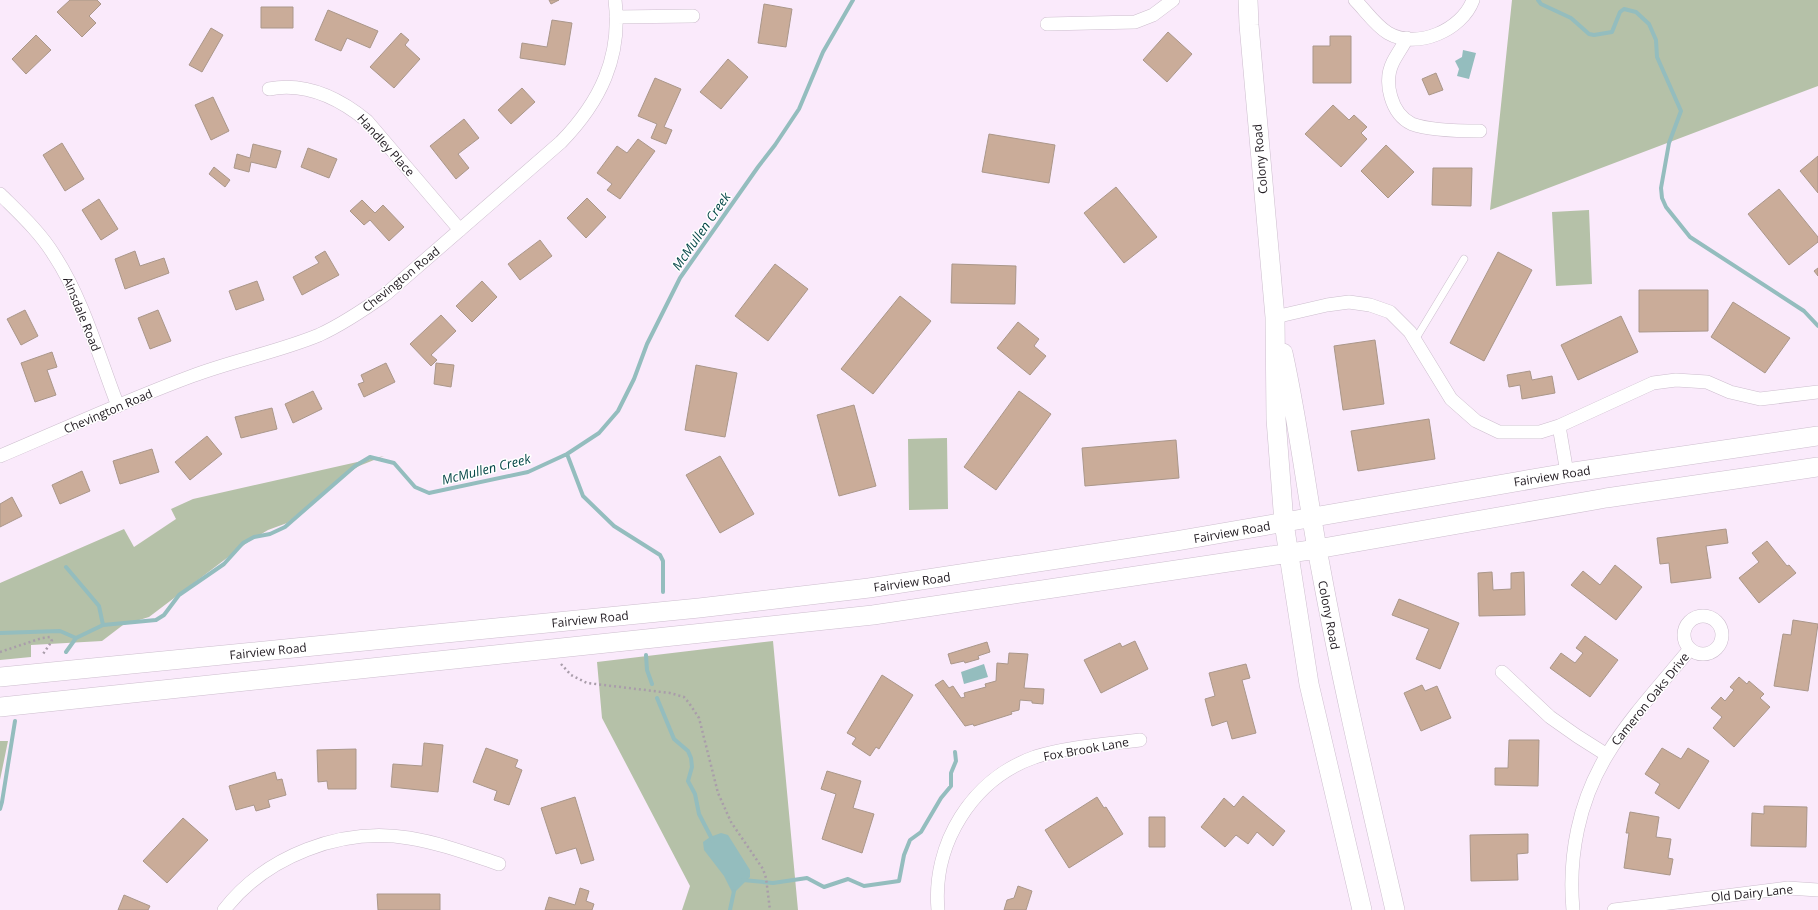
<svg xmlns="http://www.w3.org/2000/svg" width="1818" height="910" viewBox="0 0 1818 910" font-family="'Open Sans',sans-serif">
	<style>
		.green { fill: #b5c1a8 }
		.water { fill: #94bdbe }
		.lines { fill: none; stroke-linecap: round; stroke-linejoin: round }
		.stream { stroke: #94bdbe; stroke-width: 4 }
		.building { fill: #caac99; stroke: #aa978a }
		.service-casing { stroke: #cdbece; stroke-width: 8 }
		.minor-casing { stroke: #cdbece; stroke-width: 14 }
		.secondary-casing { stroke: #cdbece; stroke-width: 20 }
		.path { stroke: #a99daa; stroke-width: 2.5; stroke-dasharray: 2 3; stroke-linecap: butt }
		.service { stroke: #fff; stroke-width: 7 }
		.minor { stroke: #fff; stroke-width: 13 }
		.secondary { stroke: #fff; stroke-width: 19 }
		.labels { text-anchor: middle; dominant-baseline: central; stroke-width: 3; stroke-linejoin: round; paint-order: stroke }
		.street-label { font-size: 12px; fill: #201a20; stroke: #fff }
		.water-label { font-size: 13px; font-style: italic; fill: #074849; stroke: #fff }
	</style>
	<rect width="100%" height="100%" fill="#faeafb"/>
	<path class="green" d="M1512 0H1818V86L1490 210Z
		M1589 210 1592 284 1556 286 1552 212Z
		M947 438 948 509 909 510 908 439Z
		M384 456 359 466 342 477 287 523 268 530 248 542 149 617 123 625 102 641 31 645V657L0 660V583L124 529 134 547 176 519 171 509 193 499Z
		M773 641 798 910H682L690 886 602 718 597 662Z
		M0 741H8L0 780Z"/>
	<path class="water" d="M1463 50 1476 53 1469 79 1457 76 1459 69 1455 61 1462 57Z
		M984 664 988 677 964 684 961 672Z
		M721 833 728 835 750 870V877L733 894 724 876 704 850 703 842 710 837Z"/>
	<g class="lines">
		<path class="stream" d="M1538 0 1541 4 1571 18 1589 34 1594 35 1612 32 1620 12 1624 9 1636 12 1649 24 1656 40 1657 57 1681 111 1669 143 1661 188 1662 198 1666 207 1690 237 1804 311 1818 326
			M567 454 583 496 614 526 660 555 663 561V592
			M66 567 99 606 103 625
			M0 633 60 631 76 638
			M66 652 76 638 103 625 156 620 164 615 179 595 224 564 243 543 254 537 270 534 285 527 355 466 370 457 394 463 415 487 429 493 528 472 567 454 599 433 618 411 634 379 647 344 680 278 758 167 775 145 799 109 823 52 853 0
			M646 655 647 670 652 684
			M657 698 674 739 688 751 691 758 692 767 688 781 695 794 699 814 713 841
			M0 809 2 802 15 721
			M743 880 773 883 807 878 824 887 848 879 864 886 899 881 904 855 910 840 921 832 941 798 951 786V773L956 761 955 752
			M730 910 734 891"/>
	</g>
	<path class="building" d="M70 0H97L101 4 89 16 96 23 82 37 57 12Z
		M549 0H559L551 4Z
		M764 4 792 9 786 47 758 43Z
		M261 7H293V28H261Z
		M328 10 378 31 370 48 347 38 341 51 315 40Z
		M552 20 572 23 565 65 520 58 522 43 547 47Z
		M211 28 223 35 202 72 189 65Z
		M1168 32 1192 54 1167 82 1143 60Z
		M401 33 409 40 405 45 420 59 394 88 370 67Z
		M36 35 51 50 26 74 12 59Z
		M1330 36H1351V83H1313V46H1330Z
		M728 59 748 77 721 109 700 92Z
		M1436 73 1443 90 1429 95 1422 79Z
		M655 78 681 89 664 127 672 130 666 144 651 138 657 124 638 116Z
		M522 88 535 102 511 124 498 110Z
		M213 97 229 131 211 140 195 105Z
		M1333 105 1349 120 1354 115 1367 127 1361 133 1367 139 1341 167 1305 134Z
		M464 119 479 138 458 154 469 168 456 179 430 146Z
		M989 134 1055 145 1049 183 982 172Z
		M638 139 655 151 620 199 607 190 612 184 597 173 617 146 627 153Z
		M62 143 84 179 65 191 43 155Z
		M253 144 281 151 276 168 251 162 249 172 234 168 237 154 250 158Z
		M1386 145 1414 172 1388 198 1361 171Z
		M308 148 337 159 329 178 301 167Z
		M1818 156V193L1800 171Z
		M214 167 230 180 225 187 209 174Z
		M1433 168H1472L1471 206 1432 205Z
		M1116 187 1157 237 1124 263 1084 213Z
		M1779 189 1818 237V242L1789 265 1748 214Z
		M587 198 606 217 586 238 567 218Z
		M99 199 118 229 101 240 82 210Z
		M362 200 375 213 383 205 404 227 389 241 370 220 364 225 350 211Z
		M540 240 552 256 520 280 508 264Z
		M135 251 140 266 164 258 169 273 125 289 115 259Z
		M325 251 339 275 302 295 293 277 319 263 315 257Z
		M1498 252 1532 270 1484 361 1450 343Z
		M775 264 808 289 768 341 735 316Z
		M952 264 1016 266 1015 304 951 303Z
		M1818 268V276L1814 271Z
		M257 281 264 300 236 310 229 291Z
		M482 281 497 297 472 322 456 306Z
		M1639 290H1708V331L1639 332Z
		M900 296 931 321 873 394 841 369Z
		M1733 302 1790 338 1765 373 1711 337Z
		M25 310 38 336 21 345 7 319Z
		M158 310 171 341 150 349 138 318Z
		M441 315 456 331 431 355 437 360 431 366 410 344Z
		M1621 316 1638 352 1578 380 1561 345Z
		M1018 322 1039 339 1034 346 1046 356 1030 375 997 348Z
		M1375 340 1384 404 1343 410 1334 346Z
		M52 352 57 367 47 370 56 395 35 402 21 363Z
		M386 363 395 382 364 397 358 384 364 382 361 375Z
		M436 363 454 365 451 387 434 384Z
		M696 365 737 373 725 437 685 430Z
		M1530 371 1532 380 1552 376 1555 393 1522 399 1520 385 1509 387 1507 375Z
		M313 391 322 409 293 423 285 404Z
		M1019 391 1051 414 996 490 964 467Z
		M854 405 876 486 839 496 817 415Z
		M272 408 277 429 241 438 235 417Z
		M1429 419 1435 459 1358 471 1351 431Z
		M207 436 222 454 190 480 175 462Z
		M1176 440 1179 478 1085 486 1082 448Z
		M152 449 159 472 120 484 113 461Z
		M720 456 754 514 720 533 686 475Z
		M82 471 90 491 60 504 52 485Z
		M12 497 22 516 0 527V504Z
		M1726 529 1728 543 1706 546 1711 578 1671 583 1669 563 1660 564 1657 538Z
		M1767 541 1787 566 1789 565 1796 573 1759 603 1739 578 1759 562 1752 553Z
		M1615 565 1642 587 1616 620 1571 585 1583 571 1600 585Z
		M1492 572 1493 590 1511 589V573L1524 572 1525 615 1479 616 1478 573Z
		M1399 599 1459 623 1440 669 1416 659 1429 629 1392 615Z
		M1793 620 1818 624 1808 691 1774 686 1783 634 1791 635Z
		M1585 636 1618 660 1590 697 1550 668 1561 653 1575 663 1583 653 1576 648Z
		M1135 641 1148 669 1101 693 1084 660 1120 643 1122 647Z
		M987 642 990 652 978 656 979 659 965 663 964 661 951 664 948 654Z
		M1009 653 1028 654 1024 688 1044 689 1043 704 1032 703V701L1020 700 1019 710 1011 712 1012 714 974 726 973 724 965 726 935 685 943 680 949 688 953 686 961 698 965 697 964 693 986 687 985 684 996 681 997 663 1008 664Z
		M1246 664 1250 678 1242 680 1256 733 1232 739 1227 721 1212 726 1205 699 1215 696 1209 673Z
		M882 675 913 695 879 749 876 747 870 756 852 744 856 738 847 733Z
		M1739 677 1747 684 1749 681 1764 694 1760 698 1770 707 1734 747 1713 728 1722 717 1711 708 1721 697 1725 701 1734 690 1730 687Z
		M1422 685 1425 691 1437 686 1451 718 1421 731 1404 693Z
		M1509 740H1539L1538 786 1495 785V768H1508Z
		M424 743 443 745 438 792 391 787 393 764 422 766Z
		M486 748 518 760 515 767 522 770 509 805 494 800 497 791 473 782Z
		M1662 748 1681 759 1688 748 1709 761 1679 809 1655 793 1660 784 1645 774Z
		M356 749V789H328L327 781 318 782 317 750Z
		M827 771 861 781 853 808 874 814 862 853 822 839 836 794 821 789Z
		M275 772 277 780 282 779 286 795 268 800 270 807 256 811 254 805 236 810 229 786Z
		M1243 796 1285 831 1273 846 1257 832 1248 844 1236 835 1225 847 1201 827 1224 798 1234 807Z
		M575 797 594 860 581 864 576 848 556 854 541 808Z
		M1097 797 1104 808 1106 807 1123 834 1069 868 1045 830Z
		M1764 806 1807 807 1806 847 1751 846 1752 813 1764 814Z
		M1630 812 1659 817 1656 837 1671 839 1668 858 1673 859 1670 875 1624 868 1629 833H1626Z
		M1149 817H1165V847H1149Z
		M183 818 208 840 167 883 143 861Z
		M1528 834V853L1517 854 1518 880 1471 881 1470 835Z
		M1018 886 1032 891 1026 910H1004L1007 900 1014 898Z
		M580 888 589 891 586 901 594 904 592 910H545L549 897 575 905Z
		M377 894H440V910H378Z
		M124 895 150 906 148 910H118Z"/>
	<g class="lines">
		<defs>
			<path id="service" d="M1415 340 1464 259"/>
			<path id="minor" d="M1355 0C1366 11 1375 25 1388 33 1417 50 1462 30 1473 0
				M616 17 693 16
				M1047 24 1135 22 1153 15 1173 0
				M1407 38C1403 46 1397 54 1393 62 1383 82 1391 114 1412 124 1428 130 1463 131 1480 131
				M269 89C306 82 339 98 367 121L460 230
				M0 194C19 213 40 232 54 255 83 299 99 357 118 406
				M1275 317 1327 305 1349 302 1370 305 1390 312 1410 332 1451 399 1476 421 1499 432H1540L1559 426 1653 383 1676 380 1707 382 1730 392 1760 399 1818 392
				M1559 426 1567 473
				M0 456C64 429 127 400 192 376 234 360 278 352 319 335 343 324 365 309 386 294L561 142C600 102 622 57 615 0
				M1684 635a19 19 0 1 1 38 0a19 19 0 1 1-38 0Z
				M1502 672 1550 717 1577 736 1607 755
				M224 910C266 856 341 827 409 838 440 843 469 854 499 864
				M938 910C932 844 972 779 1035 757 1066 747 1108 744 1140 740
				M1573 910C1568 856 1579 801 1607 755 1630 717 1662 683 1690 649
				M1614 910 1788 888 1818 890"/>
			<path id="secondary" d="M1248 0 1249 25 1275 317 1276 419 1284 523 1309 684 1362 910
				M1283 353C1299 425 1307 498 1321 570 1342 684 1369 797 1395 910
				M0 677 699 608 869 588 1176 541 1567 473 1818 436
				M0 707 873 615 1317 549 1606 498 1818 467"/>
		</defs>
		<use href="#service" class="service-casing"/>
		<use href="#minor" class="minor-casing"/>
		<use href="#secondary" class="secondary-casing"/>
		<path class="path" d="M0 652 42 638 50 637 52 641 43 654
			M561 664 571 675 587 683 670 693 684 697 689 703 699 718 718 793 731 822 763 869 766 878 770 910"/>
		<use href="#service" class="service"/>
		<use href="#minor" class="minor"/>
		<use href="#secondary" class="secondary"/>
	</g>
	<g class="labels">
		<g class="street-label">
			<text transform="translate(386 145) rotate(48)">Handley Place</text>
			<text transform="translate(1260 159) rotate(-95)">Colony Road</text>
			<text transform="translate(401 279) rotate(-39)">Chevington Road</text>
			<text transform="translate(82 314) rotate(68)">Ainsdale Road</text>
			<text transform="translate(108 411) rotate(-23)">Chevington Road</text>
			<text transform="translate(1552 476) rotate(-9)">Fairview Road</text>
			<text transform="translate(1232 532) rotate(-10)">Fairview Road</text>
			<text transform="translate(912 582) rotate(-8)">Fairview Road</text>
			<text transform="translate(1329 615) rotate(79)">Colony Road</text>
			<text transform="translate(590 619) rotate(-6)">Fairview Road</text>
			<text transform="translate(268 651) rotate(-6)">Fairview Road</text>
			<text transform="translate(1650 699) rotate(-51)">Cameron Oaks Drive</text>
			<text transform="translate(1086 749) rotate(-10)">Fox Brook Lane</text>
			<text transform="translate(1752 893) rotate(-6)">Old Dairy Lane</text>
		</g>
		<g class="water-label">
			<text transform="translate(701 231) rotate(-55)">McMullen Creek</text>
			<text transform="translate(486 469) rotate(-14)">McMullen Creek</text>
		</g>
	</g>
</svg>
